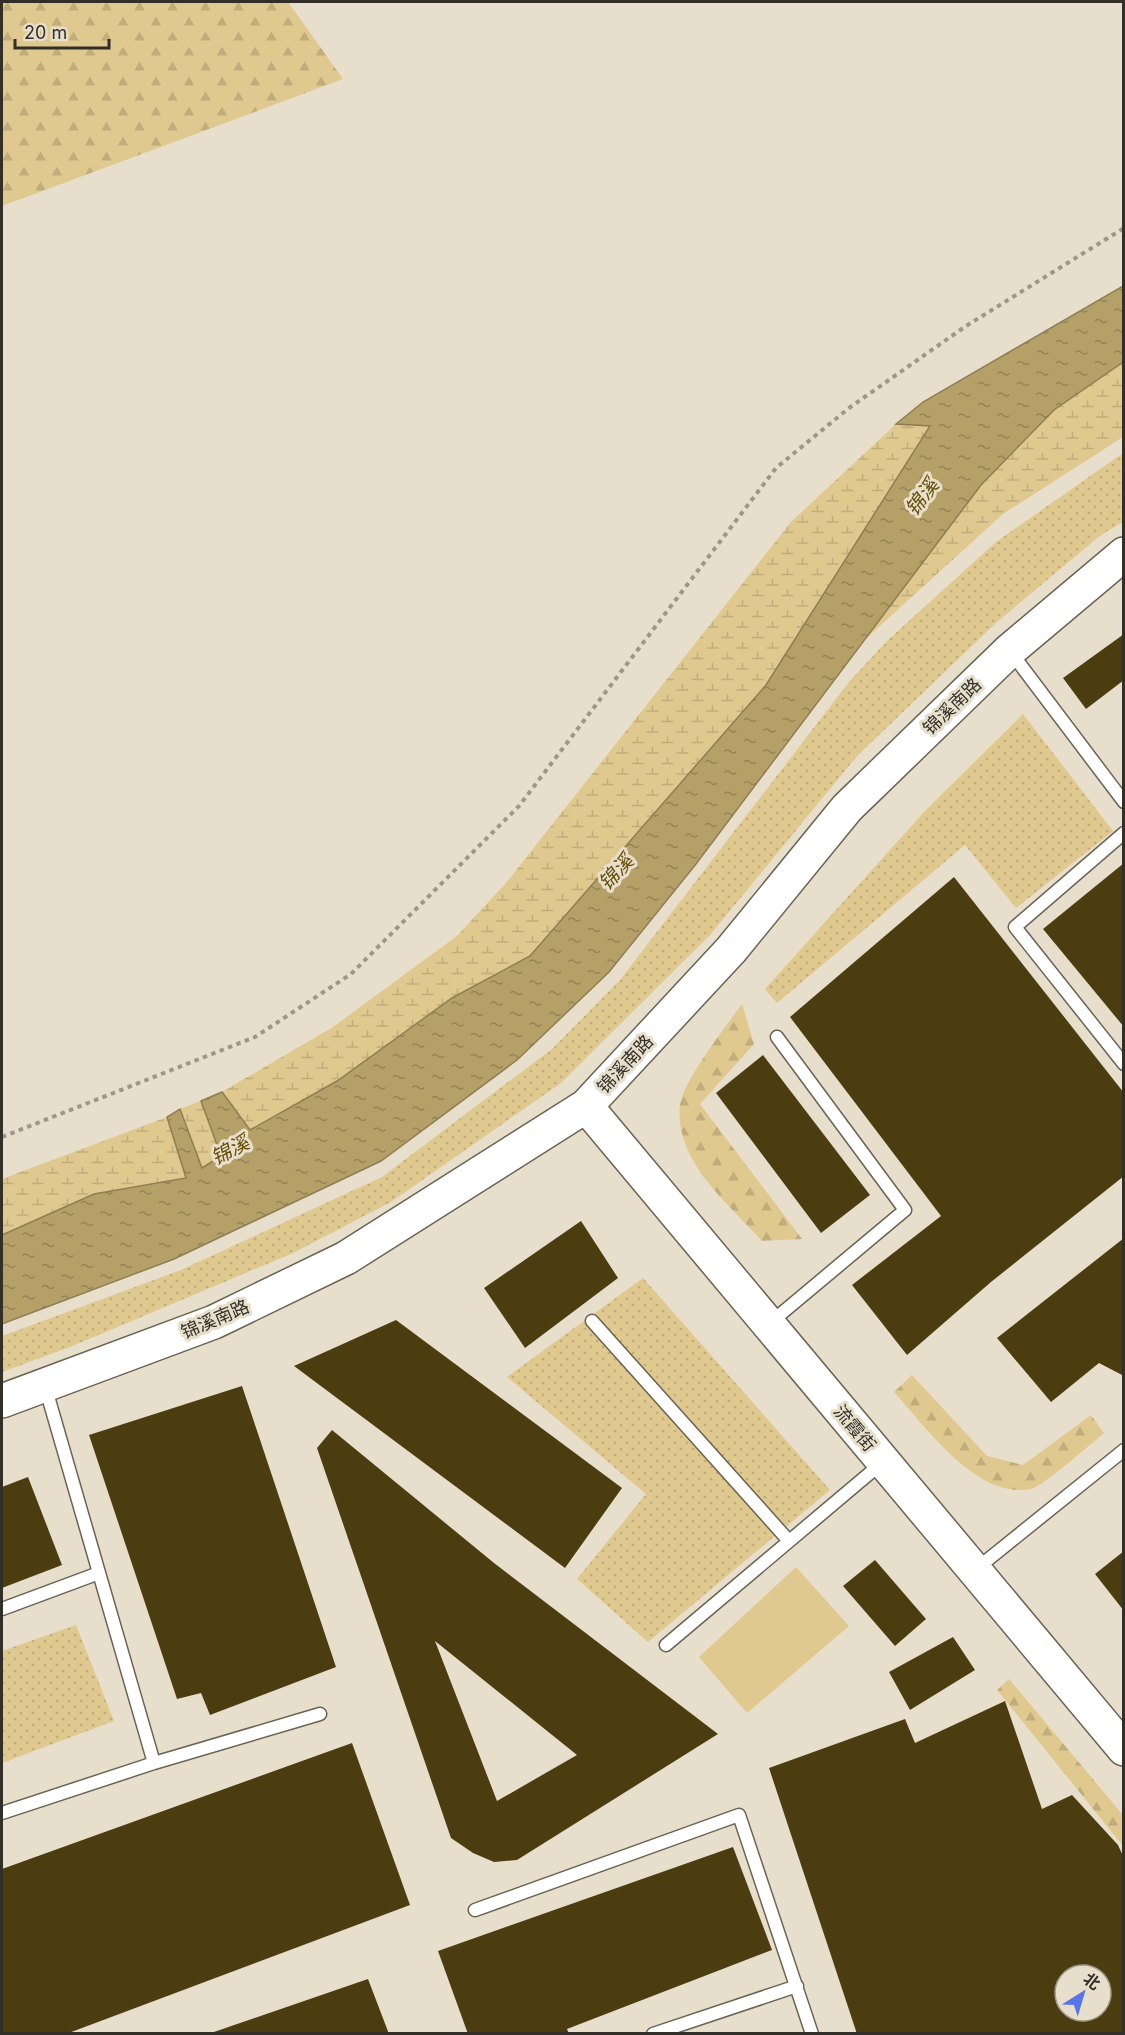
<svg xmlns="http://www.w3.org/2000/svg" width="1125" height="2035" viewBox="0 0 1125 2035" font-family="Inter,'Noto Sans SC',sans-serif">
	<style>
		.grass { fill: url(#grass-dots) }
		.forest { fill: url(#forest-firs) }
		.wetland { fill: url(#wetland-marsh) }
		.pitch { fill: #dfc98f }
		.water { fill: url(#water-ripples); stroke: #8e7e54; stroke-width: 1.5 }
		.building { fill: #4c3d11; fill-rule: evenodd }
		.lines { fill: none; stroke-linecap: round; stroke-linejoin: round }
		.lane-casing { stroke: #6a6353; stroke-width: 15 }
		.secondary-casing { stroke: #6a6353; stroke-width: 36 }
		.path { stroke: #9d9789; stroke-width: 4; stroke-dasharray: 4.5 4.5; stroke-linecap: butt }
		.lane { stroke: #fff; stroke-width: 12 }
		.secondary { stroke: #fff; stroke-width: 33 }
		.labels { text-anchor: middle; dominant-baseline: central; stroke-width: 6; stroke-linejoin: round; paint-order: stroke }
		.street-label { font-size: 18px; fill: #322f28; stroke: #e7dfcc }
		.water-label { font-size: 20px; font-style: italic; fill: #654f06; stroke: #e7dfcc }
	</style>
	<defs>
		<pattern id="grass-dots" width="8" height="8" patternUnits="userSpaceOnUse" patternTransform="scale(1.5)"><rect width="8" height="8" fill="#dfc98f"/><path d="M2 2h.1M6 6h.1" fill="none" stroke="#c0ad7b" stroke-width="1.8" stroke-linecap="round"/></pattern>
		<pattern id="forest-firs" width="22" height="20" patternUnits="userSpaceOnUse" patternTransform="scale(1.5)"><rect width="22" height="20" fill="#dfc98f"/><path d="M5 1l3.5 6h-7zM16 11l3.5 6h-7z" fill="#c0ad7b"/></pattern>
		<pattern id="wetland-marsh" width="20" height="14" patternUnits="userSpaceOnUse" patternTransform="scale(1.5)"><rect width="20" height="14" fill="#dfc98f"/><path d="M1 5h8M5 5V1M11 12h8M15 12V8" fill="none" stroke="#c0ad7b"/></pattern>
		<pattern id="water-ripples" width="26" height="14" patternUnits="userSpaceOnUse" patternTransform="scale(1.5)"><rect width="26" height="14" fill="#b5a067"/><path d="M2 4q2-2 4 0t4 0M15 11q2-2 4 0t4 0" fill="none" stroke="#948355"/></pattern>
	</defs>
	<rect width="100%" height="100%" fill="#e7dfcc"/>
	<path class="grass" d="M1123 453V522L1101 535 997 622 857 756 710 935 561 1083 391 1202 293 1253 70 1347 2 1372V1336L181 1270 382 1177 552 1049 620 980 849 682 888 640 996 542Z
		M1023 714 1113 831 1016 908 965 845 777 1003 765 989 924 812Z
		M643 1278 830 1490 648 1642 577 1579 646 1494 507 1377Z
		M76 1625 114 1721 2 1763V1651Z"/>
	<path class="forest" d="M2 2H288L343 79 2 206Z
		M742 1004 754 1044 700 1104 802 1239 762 1241C728 1203 674 1161 680 1105 683 1081 727 1025 742 1004Z
		M912 1375 987 1456 1023 1465 1091 1415 1104 1433C1092 1443 1042 1487 1031 1489 977 1500 926 1427 894 1392Z
		M1009 1679 1123 1815V1846L997 1690Z"/>
	<path class="wetland" d="M1123 362V437L1003 514 859 645 981 485 1054 410Z
		M896 424 931 426 766 685 530 956 452 998 337 1081 250 1130 222 1092 333 1027 457 936 506 883 791 522Z
		M203 1100 222 1156 202 1168 180 1109Z
		M167 1117 186 1178 94 1194 2 1235V1179Z"/>
	<path class="pitch" d="M796 1567 849 1626 747 1713 699 1657Z"/>
	<path class="water" d="M1123 286V362L1054 410 981 485 696 864 609 972 517 1060 381 1161 174 1259 2 1324V1235L94 1194 186 1178 167 1117 180 1109 202 1168 221 1156 201 1101 222 1092 250 1130 337 1081 452 998 530 956 766 685 930 426 896 424 923 402Z"/>
	<path class="building" d="M1124 634V680L1086 709 1063 678Z
		M1124 863V1027L1043 929Z
		M954 877 1124 1093V1176L991 1282 907 1355 852 1285 941 1216 790 1017Z
		M763 1055 870 1195 821 1233 716 1093Z
		M581 1221 618 1278 525 1348 484 1288Z
		M1124 1238V1376L1099 1363 1051 1402 997 1338Z
		M396 1320 622 1488 565 1568 294 1366Z
		M242 1386 336 1667 210 1715 201 1693 177 1699 89 1435Z
		M332 1430 494 1563 718 1734 517 1860 494 1862 473 1853 451 1838 317 1448ZM435 1641 577 1755 497 1801Z
		M28 1477 62 1565 2 1588V1487Z
		M1124 1551V1611L1095 1574Z
		M875 1560 926 1619 895 1646 843 1586Z
		M953 1637 975 1670 910 1710 889 1672Z
		M1005 1701 1042 1809 1072 1795 1118 1845 1124 1858V2034H857L769 1768 905 1719 915 1743ZM1065 1975H1101V2011H1065Z
		M352 1743 410 1905 66 2034H2V1869Z
		M733 1847 772 1950 567 2029 569 2034H468L438 1951Z
		M368 1979 389 2034H211V2033Z"/>
	<g class="lines">
		<defs>
			<path id="lane" d="M1010 651 1124 802
				M1124 833 1015 927 1124 1064
				M592 1321 789 1541
				M770 1323 905 1210 777 1037
				M45 1386 154 1763
				M975 1570 1124 1450
				M2 1609 99 1573
				M666 1645 883 1462
				M2 1813 154 1763 320 1714
				M475 1910 739 1815 812 2034
				M653 2034 797 1986"/>
			<path id="secondary" d="M586 1106 1124 1749
				M2 1401 214 1322 346 1258 586 1106 731 950 847 808 1010 650 1124 554"/>
		</defs>
		<use href="#lane" class="lane-casing"/>
		<use href="#secondary" class="secondary-casing"/>
		<path class="path" d="M2 1137 255 1037 351 974 519 806 776 468 849 408 966 326 1124 228"/>
		<use href="#lane" class="lane"/>
		<use href="#secondary" class="secondary"/>
	</g>
	<g class="labels">
		<g class="street-label">
			<text transform="translate(952 706) rotate(-44)">锦溪南路</text>
			<text transform="translate(625 1064) rotate(-47)">锦溪南路</text>
			<text transform="translate(215 1319) rotate(-23)">锦溪南路</text>
			<text transform="translate(855 1428) rotate(50)">流霞街</text>
		</g>
		<g class="water-label">
			<text transform="translate(922 497) rotate(-53)">锦溪</text>
			<text transform="translate(616 872) rotate(-47)">锦溪</text>
			<text transform="translate(230 1150) rotate(-28)">锦溪</text>
		</g>
	</g>
	<rect width="1125" height="2035" fill="none" stroke="#322f28" stroke-width="6"/>
	<g transform="translate(1083 1993) rotate(37)"><circle r="28" fill="#e7dfcc" stroke="#9f998a" stroke-width="1.5"/>
	<path d="M0-4.5L10 22L0 15L-10 22Z" fill="#5774ea"/>
	<text y="-9" font-size="16" font-weight="bold" text-anchor="middle" fill="#322f28">北</text>
	</g>
	<path d="M15 39v9h94v-9" fill="none" stroke="#322f28" stroke-width="3"/>
	<text x="24" y="39" font-size="18" fill="#322f28" stroke="#e7dfcc" stroke-width="4.5" paint-order="stroke">20 m</text>
</svg>
